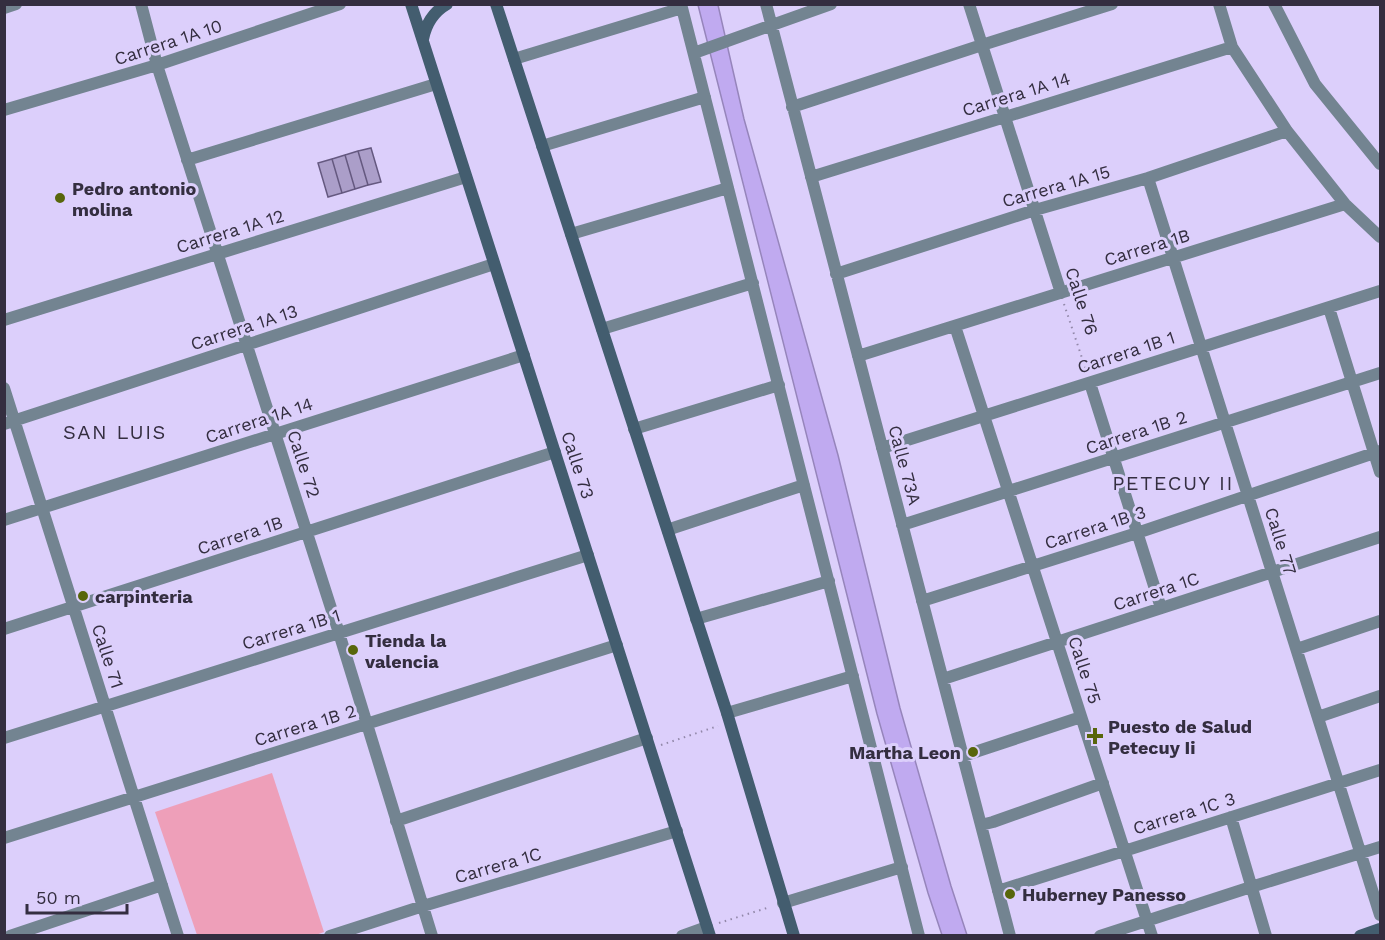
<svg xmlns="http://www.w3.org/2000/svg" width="1385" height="940" viewBox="0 0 1385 940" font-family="'Work Sans',sans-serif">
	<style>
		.green { fill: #ee9fb9 }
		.water { fill: #c0aaf0; stroke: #9685bb; stroke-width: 1.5 }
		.building { fill: #ab9ec9; stroke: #655980; stroke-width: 1.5 }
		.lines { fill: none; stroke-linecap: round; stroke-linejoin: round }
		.path { stroke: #9288a9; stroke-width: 2; stroke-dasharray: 1.5 4.5; stroke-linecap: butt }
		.street { stroke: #738491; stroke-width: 12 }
		.secondary { stroke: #435d6f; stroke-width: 12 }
		.poi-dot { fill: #58660b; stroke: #dccffb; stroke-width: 2 }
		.labels { text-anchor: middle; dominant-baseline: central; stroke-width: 6; stroke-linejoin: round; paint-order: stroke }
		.street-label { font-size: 18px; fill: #342e40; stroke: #dccffb }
		.poi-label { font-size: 18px; font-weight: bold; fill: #342e40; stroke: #dccffb; text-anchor: start }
		.neighbourhood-label { font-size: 20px; letter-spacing: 1.5px; fill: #342e40; stroke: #dccffb }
	</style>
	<rect width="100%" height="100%" fill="#dccffb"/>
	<path class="green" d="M272 773 324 932 313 936 197 935 155 812Z"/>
	<path class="water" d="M698 5H718L744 119 838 455 900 708 951 886 967 935H942L928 893 877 714Z"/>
	<path class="building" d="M371 148 381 182 368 185 358 151Z
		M358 151 368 185 355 189 345 155Z
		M345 155 355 189 342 193 332 159Z
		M332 159 342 193 328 197 318 163Z"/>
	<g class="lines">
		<path class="path" d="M1064 304 1086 370
			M661 745 718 726
			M719 923 770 907"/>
		<path class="street" d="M141 4 157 65 339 633 432 936
			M681 4 919 936
			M766 4 1010 936
			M969 4 1061 293
			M1219 4 1232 47 1287 131 1345 204 1380 237
			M1274 4 1315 84 1380 164
			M4 8 16 4
			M694 53 831 4
			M514 59 682 8
			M792 107 982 45 1112 4
			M4 110 157 65 340 4
			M542 146 705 97
			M187 160 436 84
			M811 177 1232 47
			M1148 178 1380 915
			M571 234 728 188
			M836 274 1035 210 1148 178 1287 131
			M1329 308 1380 472
			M4 320 466 177
			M955 326 1152 936
			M602 329 753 283
			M858 356 1345 204
			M1090 383 1161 608
			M4 388 178 936
			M4 424 494 264
			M634 429 779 385
			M882 448 1380 291
			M4 520 524 355
			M902 525 1380 373
			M668 531 673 528 804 485
			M922 601 1137 533 1380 451
			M696 619 829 581
			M4 629 555 452
			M1297 649 1380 621
			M943 679 1380 537
			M727 713 853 676
			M1318 717 1380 696
			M4 738 588 555
			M963 756 1081 717
			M1231 817 1266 936
			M396 821 647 738
			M981 825 993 822 1103 783
			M4 838 617 645
			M998 891 1380 770
			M783 903 902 867
			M10 936 162 885
			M330 936 423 906 677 831
			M682 936 707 927
			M1100 936 1251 887 1380 847"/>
		<path class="secondary" d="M411 4 710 936
			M496 4 727 713 794 936
			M423 39C426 24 433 12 447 4
			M1360 936 1380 929"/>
	</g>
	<g class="poi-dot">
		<circle cx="60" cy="198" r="6"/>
		<circle cx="83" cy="596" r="6"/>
		<circle cx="353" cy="650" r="6"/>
		<path d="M1092 727h6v6h6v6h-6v6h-6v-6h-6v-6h6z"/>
		<circle cx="973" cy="752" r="6"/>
		<circle cx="1010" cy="894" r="6"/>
	</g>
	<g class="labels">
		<g class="street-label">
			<text transform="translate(168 42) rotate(-18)">Carrera 1A 10</text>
			<text transform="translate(1016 94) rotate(-17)">Carrera 1A 14</text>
			<text transform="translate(1056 186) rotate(-16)">Carrera 1A 15</text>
			<text transform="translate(230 231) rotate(-17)">Carrera 1A 12</text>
			<text transform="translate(1147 247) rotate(-17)">Carrera 1B</text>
			<text transform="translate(1082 301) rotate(72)">Calle 76</text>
			<text transform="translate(244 327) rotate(-18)">Carrera 1A 13</text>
			<text transform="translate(1126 352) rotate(-18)">Carrera 1B 1</text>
			<text transform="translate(259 420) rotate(-18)">Carrera 1A 14</text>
			<text transform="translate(1136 432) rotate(-18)">Carrera 1B 2</text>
			<text transform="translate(304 464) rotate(72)">Calle 72</text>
			<text transform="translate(578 465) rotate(72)">Calle 73</text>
			<text transform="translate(905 465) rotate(75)">Calle 73A</text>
			<text transform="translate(1095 527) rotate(-18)">Carrera 1B 3</text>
			<text transform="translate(240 535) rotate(-18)">Carrera 1B</text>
			<text transform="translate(1281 541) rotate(73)">Calle 77</text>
			<text transform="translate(1156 591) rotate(-18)">Carrera 1C</text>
			<text transform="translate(291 629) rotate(-17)">Carrera 1B 1</text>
			<text transform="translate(108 656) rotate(72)">Calle 71</text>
			<text transform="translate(1085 670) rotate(72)">Calle 75</text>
			<text transform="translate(305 725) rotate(-17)">Carrera 1B 2</text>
			<text transform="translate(1184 813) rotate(-17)">Carrera 1C 3</text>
			<text transform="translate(498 865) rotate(-16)">Carrera 1C</text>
		</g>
		<g class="poi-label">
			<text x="72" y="188">Pedro antonio<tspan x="72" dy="21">molina</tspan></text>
			<text x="95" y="596">carpinteria</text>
			<text x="365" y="640">Tienda la<tspan x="365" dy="21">valencia</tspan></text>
			<text x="1108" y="726">Puesto de Salud<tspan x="1108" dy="21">Petecuy Ii</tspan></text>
			<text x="961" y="752" text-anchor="end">Martha Leon</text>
			<text x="1022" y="894">Huberney Panesso</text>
		</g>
		<g class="neighbourhood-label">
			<text x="115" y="432">SAN LUIS</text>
			<text x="1173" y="483">PETECUY II</text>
		</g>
	</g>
	<rect width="1385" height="940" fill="none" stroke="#342e40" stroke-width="12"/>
	<path d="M27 904v9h100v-9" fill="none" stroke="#342e40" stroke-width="3"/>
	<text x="36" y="904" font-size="18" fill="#342e40" stroke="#dccffb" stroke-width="4.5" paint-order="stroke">50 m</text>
</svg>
